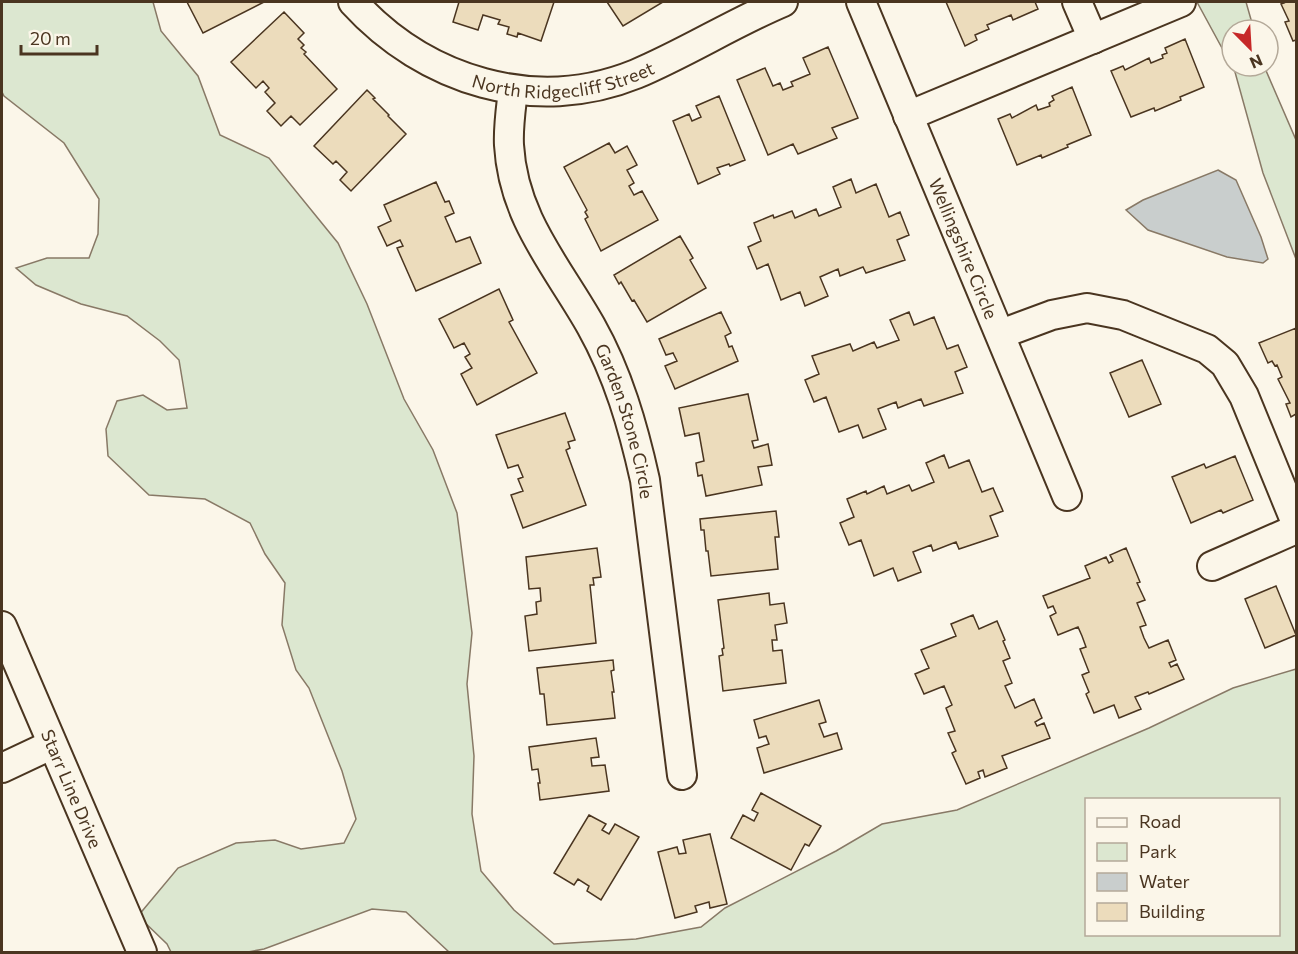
<svg xmlns="http://www.w3.org/2000/svg" width="1298" height="954" viewBox="0 0 1298 954" font-family="Commissioner,sans-serif">
	<style>
		.green { fill: #dce7d0; stroke: #887966; stroke-width: 1.5; fill-rule: evenodd }
		.water { fill: #c9cecd; stroke: #887966; stroke-width: 1.5 }
		.building { fill: #ecdcbc; stroke: #4a3520; stroke-width: 1.5 }
		.lines { fill: none; stroke-linecap: round; stroke-linejoin: round }
		.minor-casing { stroke: #4a3520; stroke-width: 32 }
		.minor { stroke: #fbf6e9; stroke-width: 28 }
		.labels { text-anchor: middle; dominant-baseline: central; stroke-width: 4.5; stroke-linejoin: round; paint-order: stroke }
		.street-label { font-size: 18px; fill: #4a3520; stroke: #fbf6e9 }
	</style>
	<rect width="100%" height="100%" fill="#fbf6e9"/>
	<path class="green" d="M2 2H153L161 31 198 76 220 135 269 158 338 243 367 304 404 399 433 450 457 513 472 633 467 684 474 756 472 814 481 871 514 910 554 944 636 939 701 927 725 908 836 851 882 824 957 810 1149 728 1233 688 1296 669V952H449L406 912 372 909 264 949 248 952H171L167 944 138 916 178 868 236 843 275 840 301 849 344 843 356 819 342 771 309 688 296 670 282 625 285 583 265 554 250 523 205 499 149 495 108 456 106 429 117 401 143 395 167 410 187 408 179 360 160 341 127 316 81 304 36 285 16 268 47 258H89L98 234 99 199 64 143 4 96 2 92ZM1086 800H1278V934H1086Z
		M1197 2H1246L1254 30H1232V66H1264L1296 140V259L1263 173 1235 72Z"/>
	<path class="water" d="M1218 170 1236 180 1261 237 1268 259 1263 263 1227 257 1148 230 1126 210 1143 200Z"/>
	<path class="building" d="M187 2H264L203 33Z
		M459 2H554L541 41 518 33 517 37 507 34 509 27 498 24 500 20 483 15 478 30 453 22Z
		M607 2H663L623 26Z
		M946 2H1035L1038 9 1013 20 1011 15 987 25 989 29 975 35 977 40 965 46Z
		M1283 2H1296V40L1293 41 1285 22 1289 21 1281 4 1284 3Z
		M284 12 304 33 298 39 304 45 301 48 306 52 304 54 337 89 300 125 291 116 281 126 267 111 275 103 265 92 269 88 263 81 256 88 231 62Z
		M1185 39 1204 87 1180 97 1181 100 1155 111 1154 108 1131 117 1111 71 1123 66 1125 70 1149 58 1151 63 1163 58 1162 55 1167 53 1165 48Z
		M828 47 858 118 832 128 837 138 798 154 793 144 768 155 737 80 765 68 773 86 780 83 783 90 793 86 791 82 810 74 803 58Z
		M1072 87 1091 135 1067 145 1068 147 1042 158 1041 155 1017 165 998 119 1010 114 1012 118 1036 105 1038 110 1050 106 1049 103 1054 100 1052 96Z
		M367 90 375 98 373 99 389 115 388 116 406 134 351 191 340 180 347 172 336 161 333 164 314 146Z
		M719 96 745 160 730 166 729 164 717 168 720 174 698 184 673 121 689 114 692 121 701 117 696 106Z
		M609 143 615 153 627 146 637 165 627 170 634 183 629 186 634 195 642 191 658 220 601 251 585 219 588 217 585 212 587 210 564 167Z
		M851 179 856 193 876 184 889 217 900 212 909 235 897 240 905 260 866 273 863 267 840 276 838 269 820 277 828 296 805 306 800 292 781 300 768 264 757 269 748 247 761 241 754 223 773 215 774 218 792 211 795 218 816 209 819 216 841 207 833 187Z
		M436 182 445 202 449 201 454 213 445 217 456 242 470 237 481 263 416 291 397 248 403 246 400 240 387 246 378 227 391 221 384 205Z
		M680 236 693 258 690 260 706 288 647 322 634 300 632 301 621 282 619 284 614 275Z
		M499 289 513 320 509 322 537 373 477 405 461 374 472 368 465 357 470 354 464 343 454 348 439 319Z
		M721 312 731 333 725 336 729 347 732 346 738 361 675 389 665 366 677 361 673 353 666 355 659 339Z
		M909 312 914 325 934 317 947 349 958 345 967 367 955 372 963 393 924 406 921 399 898 408 896 402 878 409 886 429 863 438 858 425 839 432 826 397 814 402 805 380 819 374 812 356 850 344 853 351 874 342 877 348 899 340 890 320Z
		M1296 328V414L1291 417 1286 404 1290 403 1278 379 1282 377 1277 365 1275 366 1272 361 1268 363 1259 343Z
		M1142 360 1161 404 1129 417 1110 373Z
		M748 394 758 440 752 441 754 448 768 444 772 465 758 467 762 485 706 496 702 475 698 476 696 463 704 461 699 433 685 436 679 408Z
		M565 413 575 440 568 442 570 448 566 450 586 505 523 528 511 495 523 491 518 479 523 477 518 465 508 468 496 435Z
		M944 455 949 468 969 460 982 492 993 488 1003 511 990 516 998 536 959 549 956 542 933 551 931 545 913 552 921 572 898 581 893 568 874 576 861 540 849 545 840 523 854 517 847 499 866 491 867 494 884 486 887 494 909 485 912 491 934 482 926 463Z
		M1235 456 1253 500 1223 513 1221 510 1191 523 1172 477 1204 464 1206 468Z
		M776 511 779 537H775L778 569 711 576 708 551H706L704 530H701L700 519Z
		M597 548 601 577 593 578 594 585H590L596 643 529 651 525 616 537 614 536 602 541 601 540 588 529 589 526 557Z
		M1126 548 1140 582 1137 583 1145 600 1137 603 1146 625 1140 627 1144 638 1149 648 1168 640 1176 660 1169 663 1171 667 1177 664 1184 679 1149 694 1148 692 1135 697 1141 709 1119 718 1114 705 1094 713 1086 694 1089 692 1082 675 1089 672 1080 649 1086 647 1082 636 1078 627 1058 635 1050 616 1056 613 1053 606 1048 608 1043 596 1090 578 1085 566 1106 557 1109 563 1113 561 1110 555Z
		M1276 586 1296 635 1265 648 1245 599Z
		M769 593 770 605 784 603 787 623 775 625 777 640H772L773 651 782 650 786 683 723 691 719 656 723 655 722 649 724 648 718 600Z
		M973 615 979 629 997 621 1005 640 1003 641 1010 658 1003 661 1012 683 1005 686 1015 708 1034 699 1042 718 1035 722 1037 726 1044 723 1050 738 1002 756 1007 768 985 777 983 770 978 772 980 778 966 784 952 753 956 751 948 733 955 731 946 708 952 705 944 686 924 694 915 674 929 668 921 650 956 636 951 624Z
		M613 660 614 670 611 671 614 692H612L615 718 547 725 544 694H540L537 668Z
		M819 700 826 722 819 724 824 737 837 733 842 749 764 773 757 748 769 744 766 736 759 738 754 720Z
		M596 738 599 757 591 758 592 766 605 765 609 791 540 800 538 783H540L538 769 532 770 529 747Z
		M761 793 821 826 809 846 805 844 791 870 731 838 743 815 754 821 758 813 752 810Z
		M589 815 606 824 602 830 609 834 615 824 639 837 601 900 587 891 589 886 578 879 574 885 554 873Z
		M710 834 727 904 710 908 709 902 695 906 697 912 675 918 658 852 677 847 679 854 686 853 683 840Z"/>
	<g class="lines">
		<defs>
			<g id="minor">
				<path id="s1" d="M353 2C425 81 535 115 636 74 686 53 733 23 783 2"/>
				<path id="s2" d="M861 2 1067 496"/>
				<path d="M1077 2 1093 39"/>
				<path id="s3" d="M513 90C511 108 508 127 509 145 513 218 557 266 591 326 618 374 633 426 645 480L682 775"/>
				<path d="M908 116 1181 2"/>
				<path d="M1001 334 1052 315 1087 308 1123 315 1207 349 1225 364 1244 396 1296 523"/>
				<path d="M1212 566 1296 529"/>
				<path id="s4" d="M2 626 142 952"/>
				<path d="M2 768 51 745"/>
			</g>
		</defs>
		<use href="#minor" class="minor-casing"/>
		<use href="#minor" class="minor"/>
	</g>
	<g class="labels">
		<g class="street-label">
			<text stroke="none"><textPath href="#s1" startOffset="237">North Ridgecliff Street</textPath></text>
			<text stroke="none"><textPath href="#s2" startOffset="267">Wellingshire Circle</textPath></text>
			<text stroke="none"><textPath href="#s3" startOffset="358">Garden Stone Circle</textPath></text>
			<text stroke="none"><textPath href="#s4" startOffset="177">Starr Line Drive</textPath></text>
		</g>
	</g>
	<rect width="1298" height="954" fill="none" stroke="#4a3520" stroke-width="6"/>
	<rect x="1085" y="798" width="195" height="138" fill="#fbf6e9" stroke="#b4a999" stroke-width="1.5"/>
	<rect x="1097" y="818" width="30" height="9" fill="#fbf6e9" stroke="#b4a999" stroke-width="1.5"/>
	<text x="1139" y="828" font-size="18" fill="#4a3520">Road</text>
	<rect x="1097" y="843" width="30" height="18" fill="#dce7d0" stroke="#b4a999" stroke-width="1.5"/>
	<text x="1139" y="858" font-size="18" fill="#4a3520">Park</text>
	<rect x="1097" y="873" width="30" height="18" fill="#c9cecd" stroke="#b4a999" stroke-width="1.5"/>
	<text x="1139" y="888" font-size="18" fill="#4a3520">Water</text>
	<rect x="1097" y="903" width="30" height="18" fill="#ecdcbc" stroke="#b4a999" stroke-width="1.5"/>
	<text x="1139" y="918" font-size="18" fill="#4a3520">Building</text>
	<g transform="translate(1250 48) rotate(156)"><circle r="28" fill="#fbf6e9" stroke="#b4a999" stroke-width="1.5"/>
	<path d="M0-4.5L10 22L0 15L-10 22Z" fill="#c62828"/>
	<text y="-9" font-size="16" font-weight="bold" text-anchor="middle" fill="#4a3520">N</text>
	</g>
	<path d="M21 45v9h76v-9" fill="none" stroke="#4a3520" stroke-width="3"/>
	<text x="30" y="45" font-size="18" fill="#4a3520" stroke="#fbf6e9" stroke-width="4.5" paint-order="stroke">20 m</text>
</svg>
